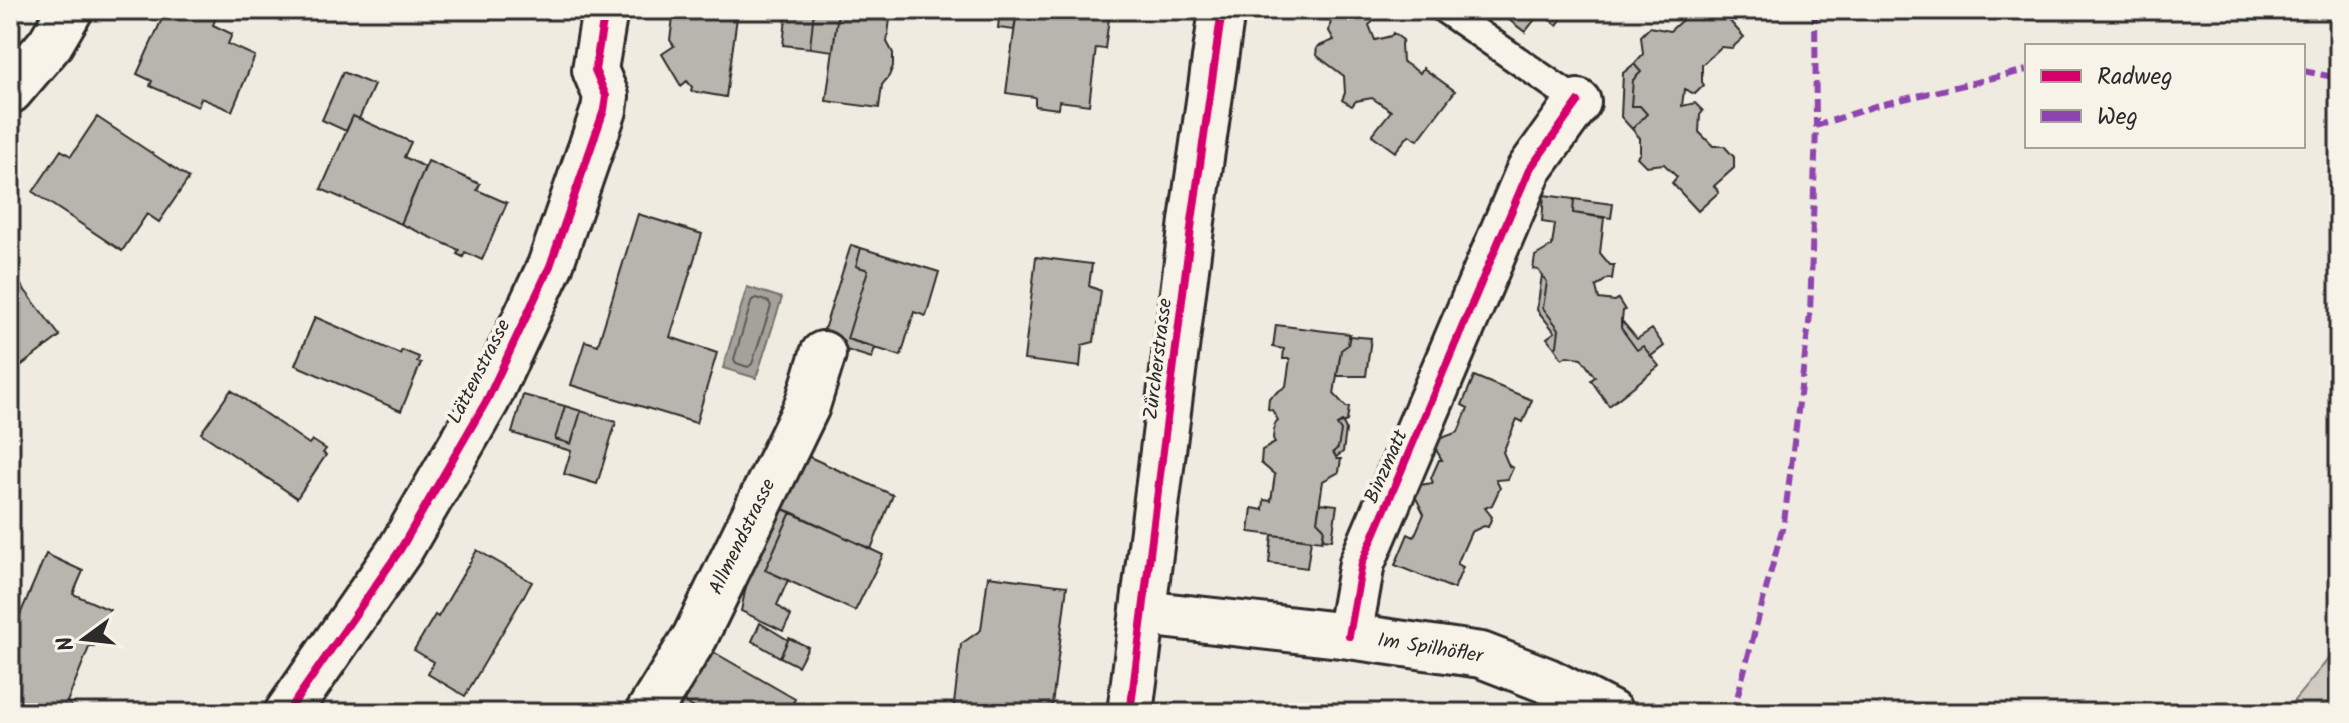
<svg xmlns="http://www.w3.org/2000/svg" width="2349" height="723" viewBox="0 0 2349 723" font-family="Kalam,sans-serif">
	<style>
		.green { fill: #cfcbc2; stroke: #7d7b76; stroke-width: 2 }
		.water { fill: #a4a29a; stroke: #74726e; stroke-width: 2 }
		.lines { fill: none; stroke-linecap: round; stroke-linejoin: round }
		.shore { stroke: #5b5b57; stroke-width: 2 }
		.building { fill: #b8b5ae; stroke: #2b2b2b; stroke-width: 2 }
		.service-casing { stroke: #2b2b2b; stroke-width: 32 }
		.minor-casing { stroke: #2b2b2b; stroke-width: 50 }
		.tertiary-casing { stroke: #2b2b2b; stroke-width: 50 }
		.service { stroke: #f7f3e8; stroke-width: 26 }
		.minor { stroke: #f7f3e8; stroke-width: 44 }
		.tertiary { stroke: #f7f3e8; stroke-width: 44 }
		.quiet { stroke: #8e44ad; stroke-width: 6; stroke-dasharray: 12 6; stroke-linecap: butt }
		.cycleway-casing { stroke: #f7f3e8; stroke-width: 13 }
		.cycleway { stroke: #d6006c; stroke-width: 8 }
		.labels { text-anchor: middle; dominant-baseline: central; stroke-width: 8; stroke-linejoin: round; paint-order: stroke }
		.street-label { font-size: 20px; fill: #2b2b2b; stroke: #f7f3e8 }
	</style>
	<rect width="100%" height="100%" fill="#efebe0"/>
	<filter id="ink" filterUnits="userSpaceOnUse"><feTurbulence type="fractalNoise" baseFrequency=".0125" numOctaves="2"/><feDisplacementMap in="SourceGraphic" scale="16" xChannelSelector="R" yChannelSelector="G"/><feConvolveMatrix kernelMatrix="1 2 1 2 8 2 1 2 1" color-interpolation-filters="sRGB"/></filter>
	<g filter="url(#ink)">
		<path class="green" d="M2339 646V713H2284L2287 709Z"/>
		<path class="water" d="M747 287 782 298 756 378 723 368Z"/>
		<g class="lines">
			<path class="shore" d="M756 298 769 302 771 306 752 364 748 367 736 363 734 359 752 300Z"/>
		</g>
		<path class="building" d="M166 10H205L217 15 213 25 232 34 228 44 255 56 232 111 201 98 198 107 150 86 152 81 137 74Z
			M674 10H738L726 97 691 91 692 87 687 81 681 86 662 54 674 46 670 40Z
			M787 10H814L810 48 783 45Z
			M814 10 838 12 833 51 810 48Z
			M1000 10H1017L1014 30 998 28Z
			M1017 10H1110L1105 49 1096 48 1089 105 1059 101 1058 109 1035 106V97L1006 93Z
			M1314 10H1387L1386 15H1381L1369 25 1375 40 1391 36 1393 33 1403 40 1401 44 1402 61 1420 73 1423 68 1455 91 1418 140 1409 135 1395 152 1372 135 1391 111 1372 98 1356 101 1352 106 1342 100 1345 93 1344 76 1316 55 1317 47 1334 40 1329 31 1331 20 1320 19Z
			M1496 10H1536L1540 13 1525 32Z
			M1536 10H1568L1557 25Z
			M1682 10H1720L1744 37 1732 48 1721 47 1702 65V82L1704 85 1695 94 1684 89 1682 106 1695 103 1703 111 1700 115 1699 132 1713 146H1724L1734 157V168L1714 186 1719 192 1698 211 1672 183 1677 177 1664 164 1646 166 1637 157 1640 153V138L1632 129 1647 114 1640 106H1631L1633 80 1641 72 1634 64 1643 54 1641 36 1650 27 1670 31 1683 19 1679 13Z
			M838 12 890 19 887 42 893 53V66L889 76 882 85 879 108 826 101Z
			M1634 64 1641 72 1633 80 1631 106H1640L1647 114 1632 129 1621 117 1623 73Z
			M343 72 374 85 359 119 353 116 346 131 322 120Z
			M353 116 411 142 404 157 425 167 401 224 321 189Z
			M97 117 189 178 159 222 147 214 122 251 33 192 61 150 71 156Z
			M428 161 480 184 477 190 507 203 482 260 465 252 463 257 457 254 459 250 401 224Z
			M1544 195 1574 199 1573 213 1604 218 1600 253 1610 265H1614L1612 279 1608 278 1596 287 1599 299 1615 301 1618 299 1625 310 1623 311 1621 328 1637 350 1643 346 1659 366 1609 406 1591 380 1595 377 1581 358 1567 356 1562 359 1555 348 1557 346 1559 329 1543 308 1547 282 1538 270 1533 269 1535 256 1552 246 1555 224 1542 222Z
			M1574 199 1613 204 1611 218 1573 213Z
			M638 214 702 234 670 337 717 353 696 423 571 385 585 341 598 345Z
			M851 245 861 248 856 266 868 270 847 339 875 347 872 358 820 342Z
			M861 248 939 272 926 316 914 312 901 356 847 339 868 270 856 266Z
			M1036 257 1092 264 1089 286 1101 291 1094 342 1082 345 1080 367 1024 360Z
			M10 271 60 336 10 374Z
			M1542 275 1547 282 1543 308 1559 329 1557 346 1555 348 1547 338 1555 332 1537 310Z
			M315 317 400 354 402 350 419 357 417 362 421 363 401 411 295 365Z
			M1621 320 1637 339 1652 329 1664 346 1651 356 1643 346 1637 350 1621 328Z
			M1276 325 1350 334 1348 345 1341 350 1334 394 1346 407H1349L1347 421 1337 425 1341 431 1338 448 1333 452 1337 459H1341L1339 472 1323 481 1317 521 1324 528 1322 541 1249 532 1252 508 1263 510 1264 500 1271 501 1275 475 1261 463 1262 450 1275 443 1273 438 1275 423 1278 420 1272 410 1268 409 1269 398 1286 386 1290 359H1283L1284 349 1273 347Z
			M1349 336 1371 338 1366 376H1337L1341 350 1348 345Z
			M1474 376 1532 400 1523 422 1517 419 1503 452 1509 466 1513 468 1508 479 1496 480 1500 488 1492 505 1485 508 1492 517 1488 527 1484 526 1471 532 1457 564 1463 567 1454 589 1395 565 1408 534 1414 537 1424 514 1415 496 1420 485 1433 483 1431 478 1439 460H1442L1435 448 1440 437 1442 438 1458 432 1468 408 1462 405Z
			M231 390 309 444 312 440 326 449 323 453 326 455 297 498 201 433Z
			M523 395 565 406 555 439 571 444 581 411 616 422 597 484 564 474 571 451 512 433Z
			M565 406 581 411 571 444 555 439Z
			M1342 422 1346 430 1343 452 1336 457 1333 452 1338 448 1341 431 1337 425Z
			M803 454 893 495 871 549 778 507Z
			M1320 503 1337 505 1332 540 1323 539 1324 528 1317 521Z
			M778 507 791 512 765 570 788 580 777 605 791 616 783 631 741 611 746 586Z
			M791 512 883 555 855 611 765 570Z
			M1272 535 1311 540 1307 568 1269 563Z
			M477 550 532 582 465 696 428 674 434 662 414 650 435 615 438 617Z
			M46 554 83 571 73 594 110 610 94 647 90 645 67 702 79 713H10V638Z
			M988 576 1067 586 1051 713H953L961 644 981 630Z
			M760 623 788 640 780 657 752 641Z
			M789 638 808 647 798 666 780 657Z
			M710 650 795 699 787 713H703L681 700Z
			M681 700 703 713H673Z"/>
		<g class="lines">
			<defs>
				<path id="service" d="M1445 10 1578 102"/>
				<path id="minor" d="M10 91 50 44 70 10
					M1143 613 1349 636 1481 655 1548 681 1610 713
					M1349 636 1362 563 1529 170 1578 102
					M287 713 400 550 487 400 550 266 604 110 606 96 595 70 605 10
					M648 713 695 637 807 406 823 354"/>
				<path id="tertiary" d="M1130 713 1192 221 1222 10"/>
			</defs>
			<use href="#service" class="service-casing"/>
			<use href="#minor" class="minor-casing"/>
			<use href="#tertiary" class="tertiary-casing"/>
			<use href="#service" class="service"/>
			<use href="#minor" class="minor"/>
			<use href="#tertiary" class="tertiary"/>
			<path class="quiet" d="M1815 10 1816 126
				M2303 71 2339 78
				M1733 713 1784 522 1810 315 1816 126 1875 106 2027 70"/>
			<defs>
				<path id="cycleway" d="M1349 636 1362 563 1529 170 1578 102
					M287 713 400 550 487 400 550 266 604 110 606 96 595 70 605 10
					M1130 713 1192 221 1222 10"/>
			</defs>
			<use href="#cycleway" class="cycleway-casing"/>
			<use href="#cycleway" class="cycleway"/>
		</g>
	</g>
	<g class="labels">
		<g class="street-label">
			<text transform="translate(1159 359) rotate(-83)">Zürcherstrasse</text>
			<text transform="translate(480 372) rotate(-63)">Lättenstrasse</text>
			<text transform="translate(1387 467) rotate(-66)">Binzmatt</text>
			<text transform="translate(743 537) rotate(-64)">Allmendstrasse</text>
			<text transform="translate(1430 649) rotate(9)">Im Spilhöfler</text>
		</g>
	</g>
	<rect width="2349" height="723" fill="none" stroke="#f7f3e8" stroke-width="40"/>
	<rect x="20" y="20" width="2309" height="683" fill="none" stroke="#2b2b2b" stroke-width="3" filter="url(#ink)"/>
	<rect x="2025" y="44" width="280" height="104" fill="#f7f3e8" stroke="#a5a39c" stroke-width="2"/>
	<rect x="2041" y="70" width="40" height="12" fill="#d6006c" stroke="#a5a39c" stroke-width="2"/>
	<text x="2097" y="84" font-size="24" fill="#2b2b2b">Radweg</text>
	<rect x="2041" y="110" width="40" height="12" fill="#8e44ad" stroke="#a5a39c" stroke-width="2"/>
	<text x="2097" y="124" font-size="24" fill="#2b2b2b">Weg</text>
	<g transform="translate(84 639) rotate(255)" stroke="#f7f3e8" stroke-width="6" paint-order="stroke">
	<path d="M0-6L14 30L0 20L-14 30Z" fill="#2b2b2b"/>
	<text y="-12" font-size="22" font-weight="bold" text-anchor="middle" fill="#2b2b2b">N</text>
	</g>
</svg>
